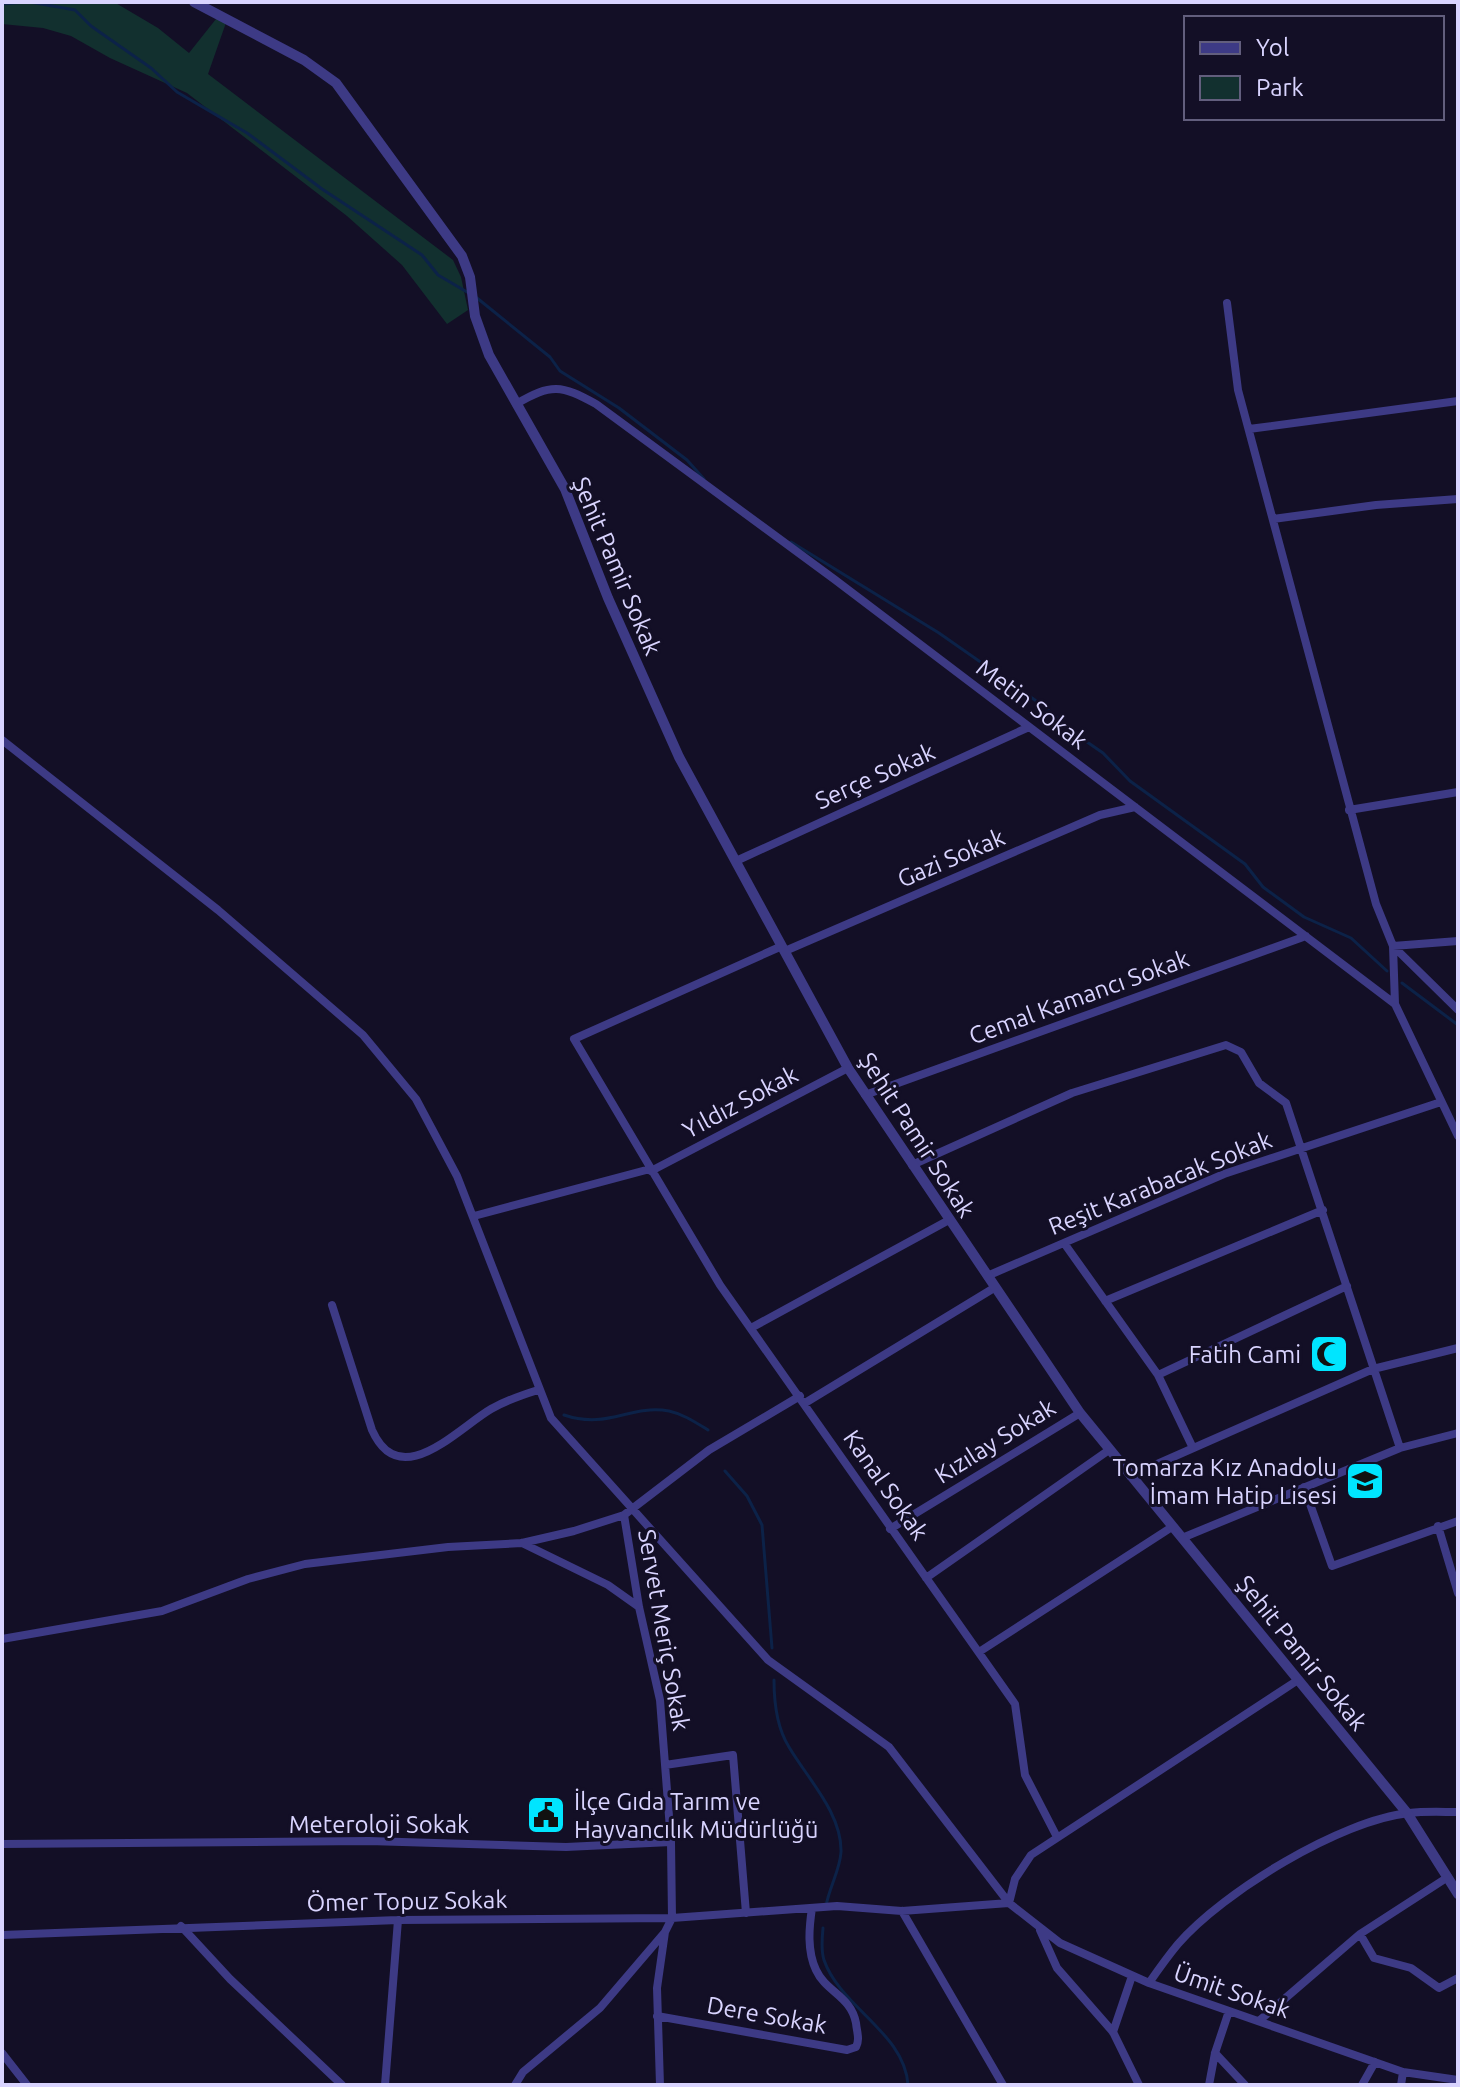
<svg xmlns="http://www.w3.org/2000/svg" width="1460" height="2087" viewBox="0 0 1460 2087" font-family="Ubuntu,sans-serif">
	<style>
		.green { fill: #12302f }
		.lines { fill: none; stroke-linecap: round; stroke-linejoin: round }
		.stream { stroke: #0c2248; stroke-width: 3 }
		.minor { stroke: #3d3a85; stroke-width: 8 }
		.tertiary { stroke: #3d3a85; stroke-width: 10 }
		.labels { text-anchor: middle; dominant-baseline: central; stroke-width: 6; stroke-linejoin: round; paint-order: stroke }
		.street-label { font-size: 24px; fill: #d9d4ff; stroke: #130f26 }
		.poi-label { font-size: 24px; fill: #d9d4ff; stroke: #130f26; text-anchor: end }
	</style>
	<rect width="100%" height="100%" fill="#130f26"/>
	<path class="green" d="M2 2H114L158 28 189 53 220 14 228 17 208 74 453 260 461 277 468 310 447 324 402 265 347 216 187 93 110 58 71 36 43 28 2 24Z"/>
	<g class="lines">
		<path class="stream" d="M30 2 75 10 91 26 151 68 177 92 247 133 322 189 422 255 438 275 467 292
			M2 4 26 2
			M477 298 550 357 560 371 619 408 687 460 704 479
			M791 542 939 633 1042 705 1074 733 1103 753 1130 781 1245 864 1263 887 1304 917 1351 938 1387 971
			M1402 983 1458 1025
			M564 1415C608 1430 630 1404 669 1411 683 1414 695 1422 708 1430
			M725 1471 747 1496 762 1525 772 1648
			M774 1680C774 1702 777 1728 789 1747 807 1778 842 1813 841 1852 840 1870 829 1888 826 1906
			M823 1928C822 1938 821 1951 824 1960 840 2007 905 2033 908 2085"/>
		<path class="minor" d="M1227 303 1238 390 1376 904 1393 946 1458 1010
			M516 404C552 383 561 385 596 404L834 579 1395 1004 1458 1136
			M1249 429 1458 401
			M1273 519 1376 505 1458 499
			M2 740 218 910 363 1035 416 1099 457 1176 551 1418 768 1660 889 1747 1009 1903 1060 1943 1149 1983 1403 2072 1458 2080
			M1349 810 1458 792
			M736 861 1029 727
			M782 946 574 1039 720 1285 1015 1704 1025 1775 1057 1837
			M785 951 1100 815 1135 807
			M1395 1004 1393 946 1458 941
			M865 1095 1306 936
			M912 1165 1072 1093 1226 1045 1241 1052 1259 1083 1286 1103 1400 1448
			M651 1171 848 1068
			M474 1216 650 1169
			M1064 1243 1158 1375 1192 1446
			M987 1276 1224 1174 1441 1102
			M1105 1301 1323 1210
			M332 1305 372 1430C400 1493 457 1429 491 1409 505 1401 522 1395 538 1390
			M751 1328 949 1220
			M1158 1375 1347 1286
			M805 1403 994 1288
			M1130 1476 1373 1369 1458 1348
			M1304 1487 1332 1566 1458 1521
			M624 1515 639 1607 660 1700 671 1842 672 1918 665 1932 657 1988 660 2085
			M1438 1526 1458 1593
			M890 1529 1080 1413
			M1182 1538 1400 1448 1458 1433
			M522 1543 608 1585 639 1607
			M926 1578 1109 1450
			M2 1639 162 1611 248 1579 305 1564 448 1547 522 1543 574 1531 624 1515 709 1450 800 1396
			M979 1652 1172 1527
			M665 1765 733 1755 746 1913
			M2 1844 369 1841 566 1847 671 1842
			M1009 1903 1015 1879 1031 1855 1298 1680
			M902 1911 1003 2085
			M181 1926 230 1979 342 2085
			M1040 1930 1057 1968 1113 2032 1139 2085
			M1360 1934 1374 1958 1411 1968 1439 1988 1458 1978
			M2 1935 398 1920 672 1918 837 1906 902 1911 1009 1903
			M1149 1983C1158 1970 1168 1956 1178 1944 1223 1892 1341 1820 1409 1813 1425 1811 1442 1812 1458 1812
			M657 2016 847 2050 856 2047C860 2039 857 2033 856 2023 851 1996 826 1992 816 1970 807 1951 809 1928 812 1908
			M1260 2020 1360 1934 1448 1877
			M1113 2032 1132 1976
			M2 2053 27 2085
			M1215 2053 1245 2085
			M385 2085 398 1920
			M515 2085 523 2072 600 2008 665 1932
			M1209 2085 1215 2053 1229 2011
			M1362 2085 1375 2062
			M1401 2085 1403 2072"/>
		<path class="tertiary" d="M194 2 304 60 336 83 462 256 470 277 475 316 489 355 565 489 608 598 679 757 848 1068 1080 1413 1407 1813 1458 1894"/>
	</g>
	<defs>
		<symbol id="mosque-square" viewBox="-11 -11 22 22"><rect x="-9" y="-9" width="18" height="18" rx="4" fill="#00e5ff" stroke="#130f26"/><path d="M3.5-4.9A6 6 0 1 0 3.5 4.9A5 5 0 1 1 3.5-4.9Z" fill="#111"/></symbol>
		<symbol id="school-square" viewBox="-11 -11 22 22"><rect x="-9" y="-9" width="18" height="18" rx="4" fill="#00e5ff" stroke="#130f26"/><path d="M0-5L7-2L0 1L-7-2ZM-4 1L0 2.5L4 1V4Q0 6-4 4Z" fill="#111"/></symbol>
		<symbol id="civic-square" viewBox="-11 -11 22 22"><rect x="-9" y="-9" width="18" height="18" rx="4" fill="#00e5ff" stroke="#130f26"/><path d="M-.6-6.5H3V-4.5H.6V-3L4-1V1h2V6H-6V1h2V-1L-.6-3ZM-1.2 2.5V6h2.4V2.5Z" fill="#111"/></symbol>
	</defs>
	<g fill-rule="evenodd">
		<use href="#mosque-square" x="1307" y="1332" width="44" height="44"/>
		<use href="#school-square" x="1343" y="1459" width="44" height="44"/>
		<use href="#civic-square" x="524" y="1793" width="44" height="44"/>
	</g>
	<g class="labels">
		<g class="street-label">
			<text transform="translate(617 566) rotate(67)">Şehit Pamir Sokak</text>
			<text transform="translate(1032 704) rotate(37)">Metin Sokak</text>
			<text transform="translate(875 776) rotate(-24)">Serçe Sokak</text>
			<text transform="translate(951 858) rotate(-23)">Gazi Sokak</text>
			<text transform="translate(1079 997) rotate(-20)">Cemal Kamancı Sokak</text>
			<text transform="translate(740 1102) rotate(-28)">Yıldız Sokak</text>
			<text transform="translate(917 1135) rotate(57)">Şehit Pamir Sokak</text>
			<text transform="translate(1160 1183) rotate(-22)">Reşit Karabacak Sokak</text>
			<text transform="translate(995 1441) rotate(-32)">Kızılay Sokak</text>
			<text transform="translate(886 1485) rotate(55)">Kanal Sokak</text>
			<text transform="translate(664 1630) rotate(80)">Servet Meriç Sokak</text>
			<text transform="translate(1302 1653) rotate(51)">Şehit Pamir Sokak</text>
			<text x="379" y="1824">Meteroloji Sokak</text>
			<text transform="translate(407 1901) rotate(-1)">Ömer Topuz Sokak</text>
			<text transform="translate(1232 1991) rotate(19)">Ümit Sokak</text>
			<text transform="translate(767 2015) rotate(10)">Dere Sokak</text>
		</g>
		<g class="poi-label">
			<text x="1301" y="1354">Fatih Cami</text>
			<text x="1337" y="1467">Tomarza Kız Anadolu<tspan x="1337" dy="28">İmam Hatip Lisesi</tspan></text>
			<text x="574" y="1801" text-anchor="start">İlçe Gıda Tarım ve<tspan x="574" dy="28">Hayvancılık Müdürlüğü</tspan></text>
		</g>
	</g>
	<rect width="1460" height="2087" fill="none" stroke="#d9d4ff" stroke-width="8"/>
	<rect x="1184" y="16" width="260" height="104" fill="#130f26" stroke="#625e7d" stroke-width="2"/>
	<rect x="1200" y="42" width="40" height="12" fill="#3d3a85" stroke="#625e7d" stroke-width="2"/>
	<text x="1256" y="56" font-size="24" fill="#d9d4ff">Yol</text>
	<rect x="1200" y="76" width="40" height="24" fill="#12302f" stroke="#625e7d" stroke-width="2"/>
	<text x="1256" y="96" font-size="24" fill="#d9d4ff">Park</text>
</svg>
